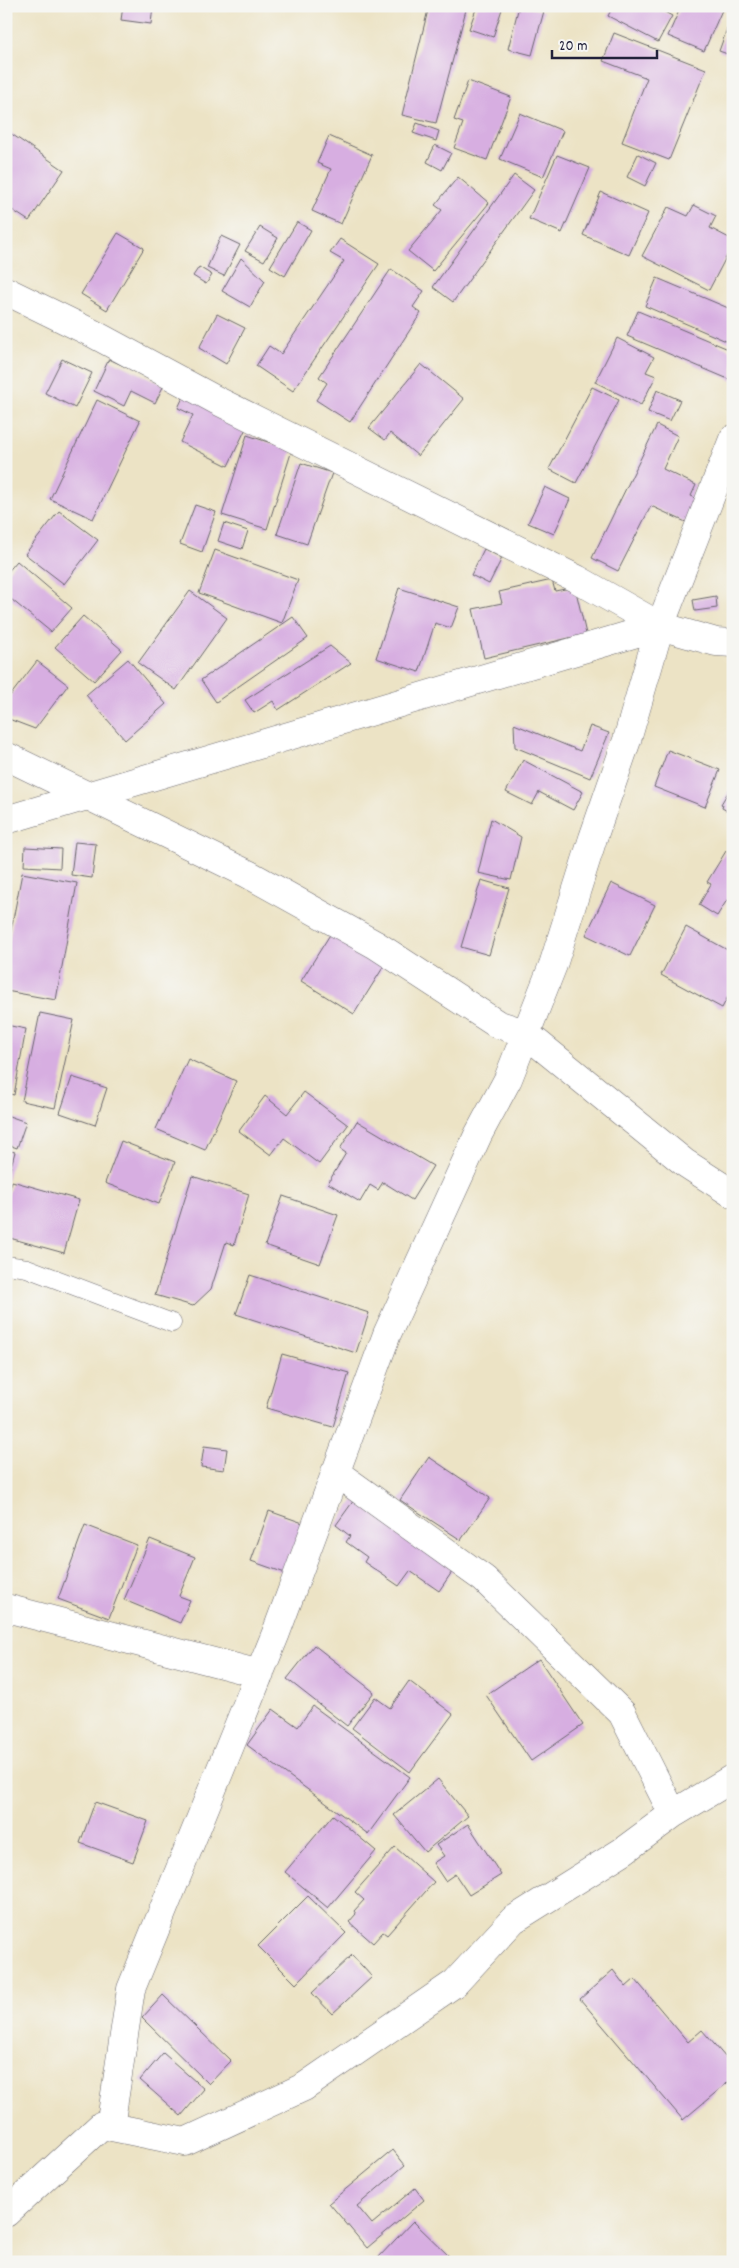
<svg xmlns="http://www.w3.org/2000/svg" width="739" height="2268" viewBox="0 0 739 2268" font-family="Dekko,sans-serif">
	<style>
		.building { fill: #d7aee1 }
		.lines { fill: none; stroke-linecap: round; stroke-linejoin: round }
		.lane-casing { stroke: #69666b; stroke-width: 19 }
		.street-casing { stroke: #69666b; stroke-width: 29 }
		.lane { stroke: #fff; stroke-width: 18 }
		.street { stroke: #fff; stroke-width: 28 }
	</style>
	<rect width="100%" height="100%" fill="#f6f6f2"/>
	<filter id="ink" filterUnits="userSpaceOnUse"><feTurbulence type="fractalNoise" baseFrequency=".02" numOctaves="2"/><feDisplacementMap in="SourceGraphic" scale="10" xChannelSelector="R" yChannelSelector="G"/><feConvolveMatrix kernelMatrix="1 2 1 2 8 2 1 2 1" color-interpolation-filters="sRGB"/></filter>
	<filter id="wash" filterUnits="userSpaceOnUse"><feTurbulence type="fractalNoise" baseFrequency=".0096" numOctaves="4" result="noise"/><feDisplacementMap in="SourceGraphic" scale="20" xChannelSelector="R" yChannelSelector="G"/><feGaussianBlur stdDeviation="1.12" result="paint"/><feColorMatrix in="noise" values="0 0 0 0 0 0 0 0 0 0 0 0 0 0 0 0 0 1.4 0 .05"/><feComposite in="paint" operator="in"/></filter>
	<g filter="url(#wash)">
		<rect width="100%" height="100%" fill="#ece3c5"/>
		<g id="blocks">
			<path class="building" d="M123 6H153L151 24 121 20Z
				M429 6H467L436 123 402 115Z
				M477 6H503L493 37 469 29Z
				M519 6 544 11 532 55 508 49Z
				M613 6H654L672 16 658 42 608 16Z
				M681 6H713L722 10 704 51 668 36Z
				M733 12V56L719 51Z
				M614 33 706 69 669 160 622 142 647 78 603 61Z
				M468 81 511 97 487 160 454 148 463 123 454 120Z
				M520 113 563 131 543 177 500 159Z
				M417 123 439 131 436 141 413 133Z
				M10 133 64 170 29 221 6 206V139Z
				M329 136 372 155 341 224 312 211 331 169 317 163Z
				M435 145 451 153 442 170 427 162Z
				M638 154 656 163 645 186 627 177Z
				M557 155 590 168 562 233 529 219Z
				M514 175 534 190 453 302 433 287Z
				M458 177 489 203 433 271 408 251 442 210 435 205Z
				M601 192 648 213 629 255 583 235Z
				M694 205 716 216 710 228 733 240V244L709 290 642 256 668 207 688 216Z
				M297 222 311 230 285 276 270 267Z
				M260 227 278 238 264 261 245 251Z
				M118 233 144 248 107 310 81 294Z
				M221 236 240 245 224 276 207 268Z
				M340 239 379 264 293 391 256 366 269 346 281 354 344 261 330 253Z
				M241 258 265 281 250 307 222 291Z
				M199 267 212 275 206 284 193 276Z
				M391 269 424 291 413 307 421 313 350 422 316 400 327 383 319 377Z
				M657 278 733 310V344L645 306Z
				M638 311 733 351V381L627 336Z
				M217 314 245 328 226 364 199 348Z
				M617 338 654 357 646 372 656 376 641 405 595 382Z
				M62 359 92 373 75 408 45 393Z
				M109 359 164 385 155 403 131 391 124 406 94 391Z
				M421 364 464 399 418 456 390 433 385 440 369 428Z
				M592 387 619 400 576 483 549 469Z
				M657 390 680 400 670 421 648 412Z
				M185 393 248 424 228 466 180 442 193 415 178 408Z
				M97 400 140 421 93 519 50 499Z
				M657 425 678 436 663 469 696 485 691 496 702 501 690 524 651 506 618 571 592 558Z
				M247 435 292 450 267 529 222 515Z
				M301 463 332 473 307 544 277 534Z
				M545 487 570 499 554 534 528 523Z
				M195 505 216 512 202 552 180 544Z
				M59 511 98 540 64 584 25 554Z
				M224 523 248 531 242 549 218 541Z
				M484 549 502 558 489 584 471 575Z
				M215 550 298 580 282 623 199 593Z
				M17 561 72 608 51 632 6 595V574Z
				M552 580 555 591 575 587 586 634 484 658 473 609 502 603 499 592Z
				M399 588 459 607 451 628 435 623 419 672 376 658Z
				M190 591 227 618 176 690 138 663Z
				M716 596 717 608 695 611 693 600Z
				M83 616 122 650 94 681 55 647Z
				M293 617 308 638 216 702 201 680Z
				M330 646 351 663 278 710 273 701 254 713 245 700Z
				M128 659 166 704 125 740 86 695Z
				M37 661 68 685 35 729 6 718V701Z
				M514 724 580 751 590 726 609 733 590 778 515 747Z
				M668 750 720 770 705 807 654 787Z
				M523 760 583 792 573 810 539 792 532 805 506 792Z
				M733 784V814L722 808 723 805 721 804Z
				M491 819 521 837 511 880 478 873Z
				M75 842 96 844 92 878 71 875Z
				M25 847 61 849 60 868 24 866Z
				M726 851 733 855V903L727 900 717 916 699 905 711 884 707 882Z
				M22 873 77 883 56 1000 6 991V956Z
				M481 880 509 888 489 955 461 947Z
				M611 883 655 905 630 956 586 935Z
				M686 927 733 953V987L722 1008 661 975Z
				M331 933 384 966 354 1014 301 981Z
				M40 1013 74 1020 55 1108 22 1101Z
				M6 1025 26 1029 14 1095 6 1093Z
				M188 1059 236 1081 205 1150 156 1129Z
				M72 1077 107 1088 95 1125 60 1113Z
				M304 1092 348 1125 319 1164 284 1138 271 1155 239 1131 265 1096 287 1114Z
				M6 1115 26 1122 17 1148 6 1144Z
				M357 1121 433 1166 412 1200 383 1182 378 1190 370 1185 360 1202 328 1183 346 1153 340 1149Z
				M121 1141 175 1162 159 1204 105 1183Z
				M6 1150 15 1152 7 1180H6Z
				M192 1176 249 1194 234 1245 226 1242 211 1289 193 1306 155 1295Z
				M12 1181 79 1200 64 1253 6 1237V1202Z
				M283 1196 338 1215 320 1264 265 1245Z
				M250 1275 369 1313 356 1353 236 1314Z
				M282 1354 349 1373 333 1427 266 1408Z
				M204 1446 227 1449 224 1470 201 1467Z
				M429 1457 490 1498 461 1540 400 1500Z
				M354 1500 454 1569 439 1591 410 1571 399 1586 364 1562 367 1557 346 1542 350 1536 336 1525Z
				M269 1511 303 1523 285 1573 251 1561Z
				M85 1525 137 1545 109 1618 58 1599Z
				M150 1539 195 1557 179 1596 190 1600 180 1623 124 1600Z
				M314 1645 374 1692 347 1726 287 1679Z
				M539 1659 583 1725 531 1761 486 1695Z
				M409 1681 453 1714 410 1772 352 1728 375 1697 390 1708Z
				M313 1706 410 1777 368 1834 247 1745 273 1709 298 1727Z
				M438 1779 468 1816 425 1852 394 1815Z
				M95 1802 148 1821 133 1862 80 1843Z
				M333 1815 376 1851 328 1908 285 1872Z
				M468 1824 501 1875 469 1895 455 1874 445 1881 433 1863 444 1856 436 1845Z
				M395 1847 434 1882 387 1935 383 1932 373 1943 349 1922 356 1914 354 1911 364 1900 355 1892Z
				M308 1896 346 1933 296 1984 258 1946Z
				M352 1955 372 1977 332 2014 312 1993Z
				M613 1970 626 1987 635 1979 688 2042 702 2030 733 2066V2078L683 2120 580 1999Z
				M163 1995 231 2061 209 2084 142 2018Z
				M163 2053 204 2089 181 2116 140 2080Z
				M393 2150 405 2165 357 2206 372 2224 415 2188 424 2200 367 2248 329 2203Z
				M413 2221 451 2258 448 2262H381L378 2258Z"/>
		</g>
	</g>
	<g filter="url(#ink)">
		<use href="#blocks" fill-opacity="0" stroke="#69666b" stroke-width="1"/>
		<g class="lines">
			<defs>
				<path id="lane" d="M6 1265 27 1268 172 1323"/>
				<path id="street" d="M6 291 92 333 216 400 577 579 660 626 716 642 733 643
					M6 756 248 874 376 945 497 1024 525 1033 685 1163 733 1194
					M6 820 660 626
					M335 1472 484 1579 622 1713 673 1814
					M6 1608 260 1674
					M112 2114 131 1989 276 1633 387 1334 478 1135 508 1079 553 965 593 838 627 740 660 626 733 439
					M6 2213 102 2125 185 2142 304 2087 455 1983 513 1920 623 1851 673 1814 733 1778"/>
			</defs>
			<use href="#lane" class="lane-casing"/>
			<use href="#street" class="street-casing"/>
			<use href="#lane" class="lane"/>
			<use href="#street" class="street"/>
		</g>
	</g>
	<rect width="739" height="2268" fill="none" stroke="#f6f6f2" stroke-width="25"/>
	<path d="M552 50v8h105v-8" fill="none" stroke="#22223b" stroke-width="2.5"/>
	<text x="559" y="50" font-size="15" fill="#22223b" stroke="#f6f6f2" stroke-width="4" paint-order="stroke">20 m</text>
</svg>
